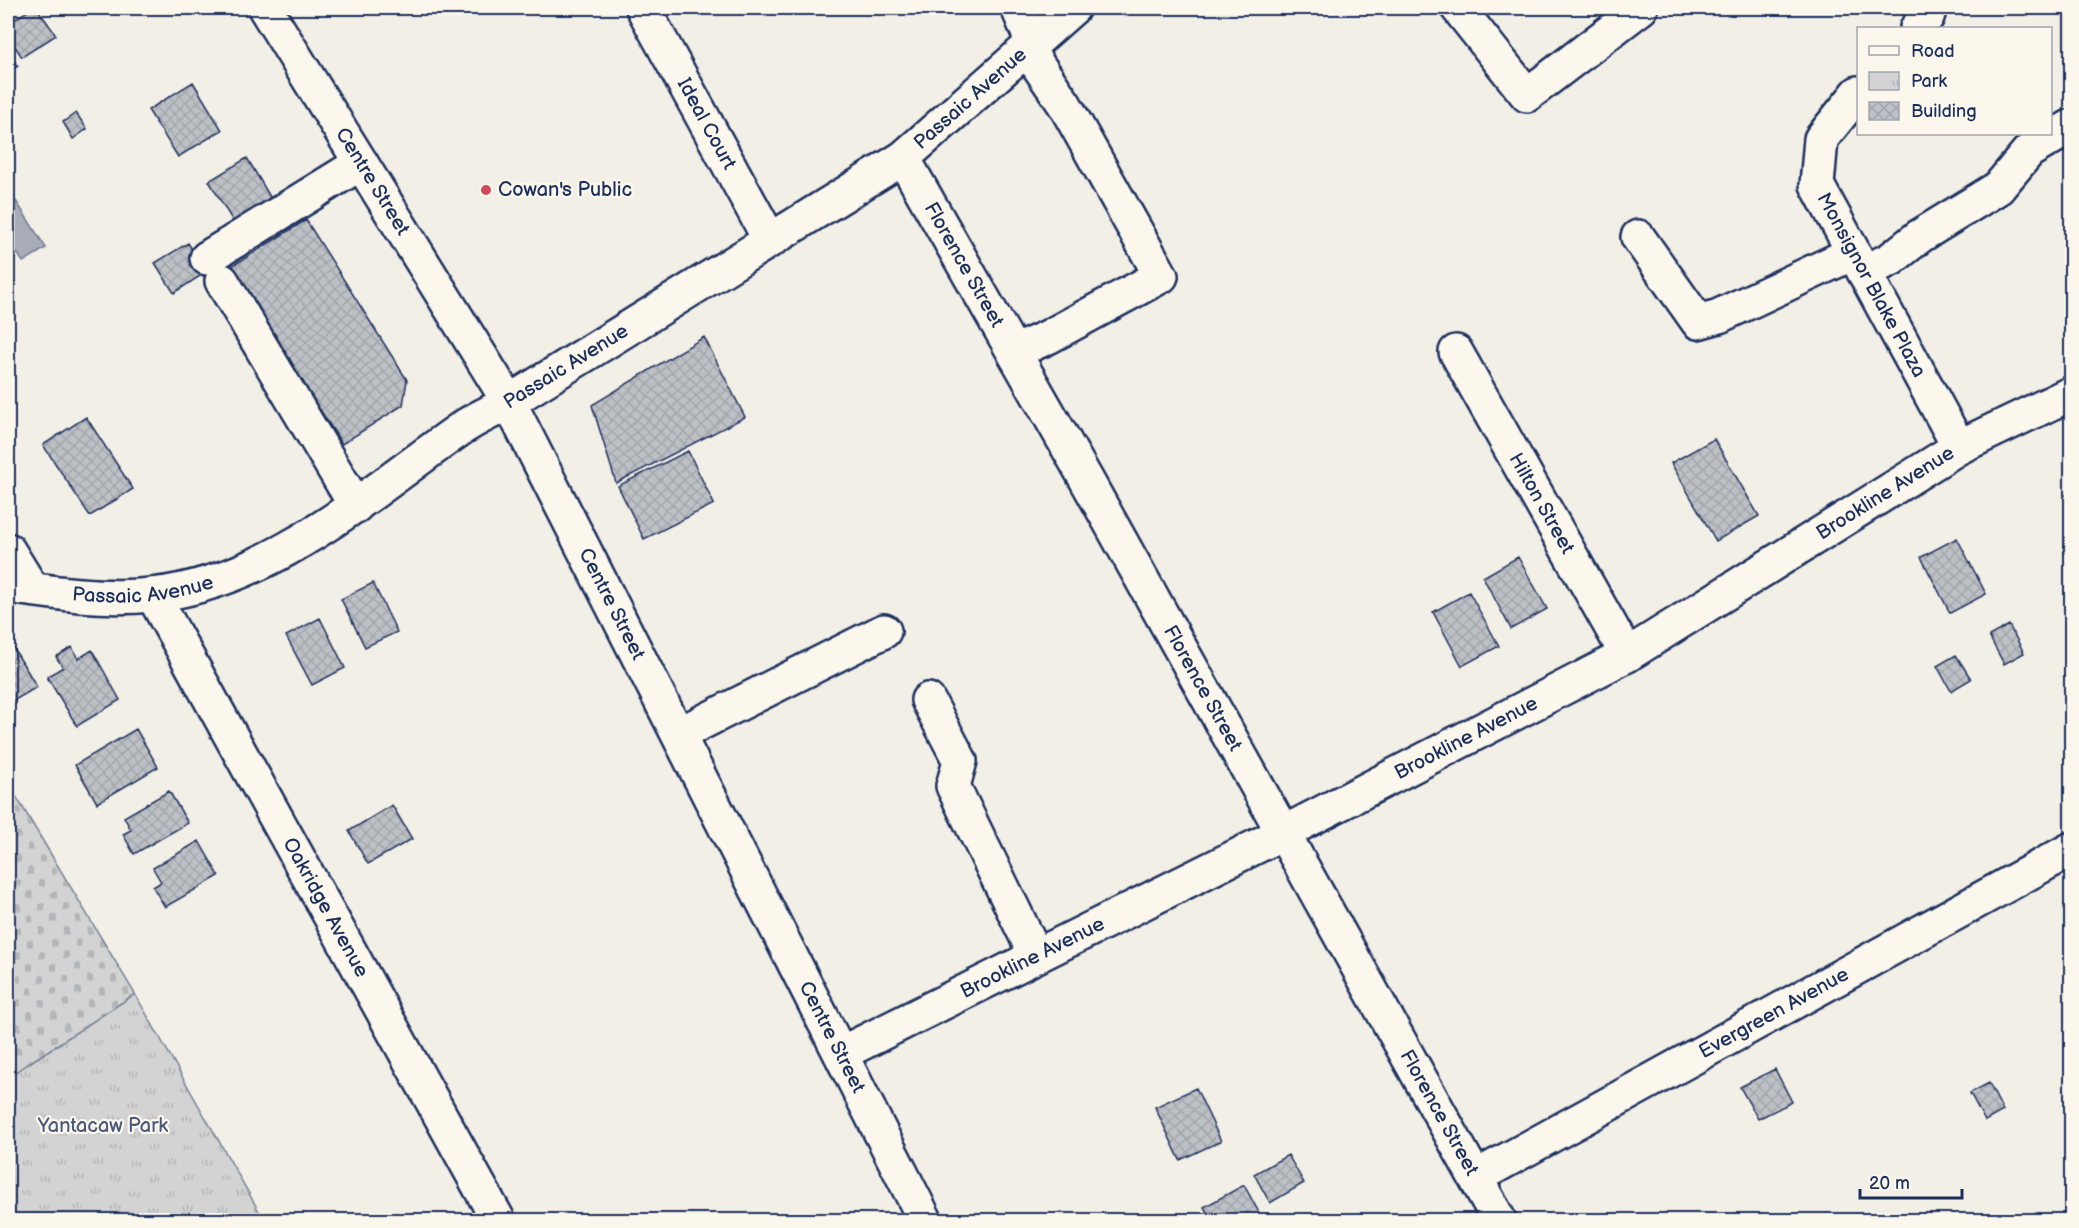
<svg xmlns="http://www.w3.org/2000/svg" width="2079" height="1228" viewBox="0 0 2079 1228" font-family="'Balsamiq Sans',sans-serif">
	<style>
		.cemetery { fill: url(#cemetery-stones); stroke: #768198; stroke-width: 1.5 }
		.park { fill: url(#park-tufts); stroke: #768198; stroke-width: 1.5 }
		.water { fill: #a9adb7; stroke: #707b93; stroke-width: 1.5 }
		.building { fill: url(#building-cross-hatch); stroke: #1b2f5e; stroke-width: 1.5 }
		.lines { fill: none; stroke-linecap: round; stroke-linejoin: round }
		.minor-casing { stroke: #1b2f5e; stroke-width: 38 }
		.minor { stroke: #fbf7ec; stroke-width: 33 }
		.poi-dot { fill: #d1495b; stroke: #fbf7ec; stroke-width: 2 }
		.labels { text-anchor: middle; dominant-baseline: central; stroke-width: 4.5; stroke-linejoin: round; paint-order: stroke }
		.street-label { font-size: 20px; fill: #1b2f5e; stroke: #fbf7ec }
		.poi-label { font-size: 20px; fill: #1b2f5e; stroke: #fbf7ec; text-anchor: start }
		.park-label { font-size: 20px; fill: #49587b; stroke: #fbf7ec }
	</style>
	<defs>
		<pattern id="cemetery-stones" width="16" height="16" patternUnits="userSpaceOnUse" patternTransform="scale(1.5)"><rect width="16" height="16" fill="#d2d3d2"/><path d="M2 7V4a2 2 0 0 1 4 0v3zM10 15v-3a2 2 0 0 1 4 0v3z" fill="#b4b5b7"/></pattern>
		<pattern id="park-tufts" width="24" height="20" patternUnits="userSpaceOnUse" patternTransform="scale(1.5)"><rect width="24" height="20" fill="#d2d3d2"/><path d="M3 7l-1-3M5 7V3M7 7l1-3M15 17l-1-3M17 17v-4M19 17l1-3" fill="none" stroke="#b4b5b7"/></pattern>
		<pattern id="building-cross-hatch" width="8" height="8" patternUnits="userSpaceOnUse" patternTransform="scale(1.5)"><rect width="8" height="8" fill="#bdc0c4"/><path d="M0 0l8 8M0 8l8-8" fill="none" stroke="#a2a5ab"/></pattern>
	</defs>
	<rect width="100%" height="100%" fill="#f2efe6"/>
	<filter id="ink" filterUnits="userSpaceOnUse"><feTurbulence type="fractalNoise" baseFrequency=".0167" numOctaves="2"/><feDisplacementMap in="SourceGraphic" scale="12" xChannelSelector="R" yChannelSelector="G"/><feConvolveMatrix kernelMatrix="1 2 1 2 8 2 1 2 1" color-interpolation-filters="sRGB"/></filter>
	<g filter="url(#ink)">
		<path class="cemetery" d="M8 783 135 994 8 1077Z"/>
		<path class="park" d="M135 994 264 1220H8V1077Z"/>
		<path class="water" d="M16 201 46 248 23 262 8 238V206Z"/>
		<path class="building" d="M32 8H37L56 35 22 57 8 36V24Z
			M9 54 18 66 8 72V55Z
			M193 82 222 130 178 157 148 110Z
			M76 113 87 129 73 139 63 122Z
			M247 158 276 207 238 230 209 181Z
			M306 220 407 380 403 405 342 444 229 268Z
			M188 243 206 272 174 293 155 263Z
			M704 337 745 417 616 483 592 405Z
			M86 417 133 489 90 516 43 445Z
			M1714 439 1759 516 1716 541 1671 463Z
			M688 451 714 504 644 539 618 486Z
			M2072 492V505L2066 495Z
			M1957 538 1986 594 1950 613 1921 557Z
			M1518 557 1547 609 1511 629 1483 577Z
			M373 583 397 632 365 647 341 599Z
			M1469 592 1499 646 1462 666 1433 612Z
			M320 618 345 668 312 685 286 636Z
			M2009 625 2024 653 2004 664 1989 636Z
			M8 639 37 687 8 704Z
			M72 647 78 659 92 650 120 700 77 726 47 677 63 667 56 657Z
			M1956 655 1971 679 1951 691 1937 666Z
			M136 729 158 767 97 803 75 765Z
			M169 791 188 823 134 854 123 834 131 830 124 817Z
			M392 805 412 839 368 864 349 831Z
			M199 841 219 876 165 907 153 887 161 882 153 868Z
			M1775 1069 1792 1102 1758 1119 1740 1087Z
			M1989 1083 2003 1111 1985 1121 1970 1093Z
			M1196 1088 1221 1141 1180 1160 1155 1107Z
			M1288 1155 1304 1183 1270 1203 1254 1174Z
			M1244 1185 1263 1220H1212L1204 1207Z"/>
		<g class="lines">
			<defs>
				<g id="minor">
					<path id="s1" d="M265 8 509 402 925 1220"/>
					<path id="s2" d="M643 8 770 240"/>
					<path d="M1018 8 1033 44"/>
					<path d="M1458 8 1527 95 1641 8"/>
					<path d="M1917 28 1927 17 1930 8"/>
					<path id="s3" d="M1858 93 1821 139 1817 185 1959 447"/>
					<path id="s4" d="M903 158 1086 479 1499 1220"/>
					<path d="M1638 237 1698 322 1719 316 1853 253"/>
					<path d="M207 258 361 163"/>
					<path d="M1864 272 1891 259 1920 236 1998 188 2029 151 2072 126"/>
					<path d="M222 281 356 506"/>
					<path d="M1014 352 1048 337 1161 276 1065 105 1027 49"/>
					<path id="s5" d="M1456 352 1627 655"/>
					<path d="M8 550 32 589"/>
					<path id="s6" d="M8 586C55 593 104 600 152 595 272 582 367 494 462 428 476 418 494 411 509 402L903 158 1073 8"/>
					<path id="s7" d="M153 595 498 1220"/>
					<path d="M928 700 960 761 953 786 1036 956"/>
					<path d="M679 734 884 631"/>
					<path id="s8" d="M842 1053 1283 833 1627 655 1959 447 2072 393"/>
					<path id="s9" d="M1476 1177 2072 849"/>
				</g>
			</defs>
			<use href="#minor" class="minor-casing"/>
			<use href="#minor" class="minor"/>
		</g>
	</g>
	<circle class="poi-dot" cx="486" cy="190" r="6"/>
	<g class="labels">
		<g class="street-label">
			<text stroke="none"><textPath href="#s6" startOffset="1108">Passaic Avenue</textPath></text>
			<text stroke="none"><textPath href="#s2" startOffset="132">Ideal Court</textPath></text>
			<text stroke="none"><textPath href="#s1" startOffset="204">Centre Street</textPath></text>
			<text stroke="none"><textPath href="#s4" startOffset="123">Florence Street</textPath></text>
			<text stroke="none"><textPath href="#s3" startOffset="219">Monsignor Blake Plaza</textPath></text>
			<text stroke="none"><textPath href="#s6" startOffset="622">Passaic Avenue</textPath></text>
			<text stroke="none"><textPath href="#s8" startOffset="1185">Brookline Avenue</textPath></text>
			<text stroke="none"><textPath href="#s5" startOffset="174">Hilton Street</textPath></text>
			<text stroke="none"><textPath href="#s6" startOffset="136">Passaic Avenue</textPath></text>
			<text stroke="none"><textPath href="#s1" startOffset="690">Centre Street</textPath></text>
			<text stroke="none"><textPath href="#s4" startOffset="609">Florence Street</textPath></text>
			<text stroke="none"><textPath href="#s8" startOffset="699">Brookline Avenue</textPath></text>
			<text stroke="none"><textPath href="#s7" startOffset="357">Oakridge Avenue</textPath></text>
			<text stroke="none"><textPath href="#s8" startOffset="213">Brookline Avenue</textPath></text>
			<text stroke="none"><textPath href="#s9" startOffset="340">Evergreen Avenue</textPath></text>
			<text stroke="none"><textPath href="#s1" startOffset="1176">Centre Street</textPath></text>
			<text stroke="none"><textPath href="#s4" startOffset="1095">Florence Street</textPath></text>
		</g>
		<g class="poi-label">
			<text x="498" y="190">Cowan's Public</text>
		</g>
		<g class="park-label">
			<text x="103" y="1126">Yantacaw Park</text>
		</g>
	</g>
	<rect width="2079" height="1228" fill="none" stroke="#fbf7ec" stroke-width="30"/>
	<rect x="15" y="15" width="2049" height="1198" fill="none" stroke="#1b2f5e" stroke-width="2" filter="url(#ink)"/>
	<rect x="1857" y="27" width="195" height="108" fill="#fbf7ec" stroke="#a1a7b3" stroke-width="1.5"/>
	<rect x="1869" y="46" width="30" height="9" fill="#fbf7ec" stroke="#a1a7b3" stroke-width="1.5"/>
	<text x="1911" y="57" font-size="18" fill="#1b2f5e">Road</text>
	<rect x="1869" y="72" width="30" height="18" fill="url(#park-tufts)" stroke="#a1a7b3" stroke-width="1.5"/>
	<text x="1911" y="87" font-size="18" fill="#1b2f5e">Park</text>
	<rect x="1869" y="102" width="30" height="18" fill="url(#building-cross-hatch)" stroke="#a1a7b3" stroke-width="1.5"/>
	<text x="1911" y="117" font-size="18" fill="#1b2f5e">Building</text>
	<path d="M1860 1189v9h102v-9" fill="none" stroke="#1b2f5e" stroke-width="3"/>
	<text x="1869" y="1189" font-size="18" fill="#1b2f5e" stroke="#fbf7ec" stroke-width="4.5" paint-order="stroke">20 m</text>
</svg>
